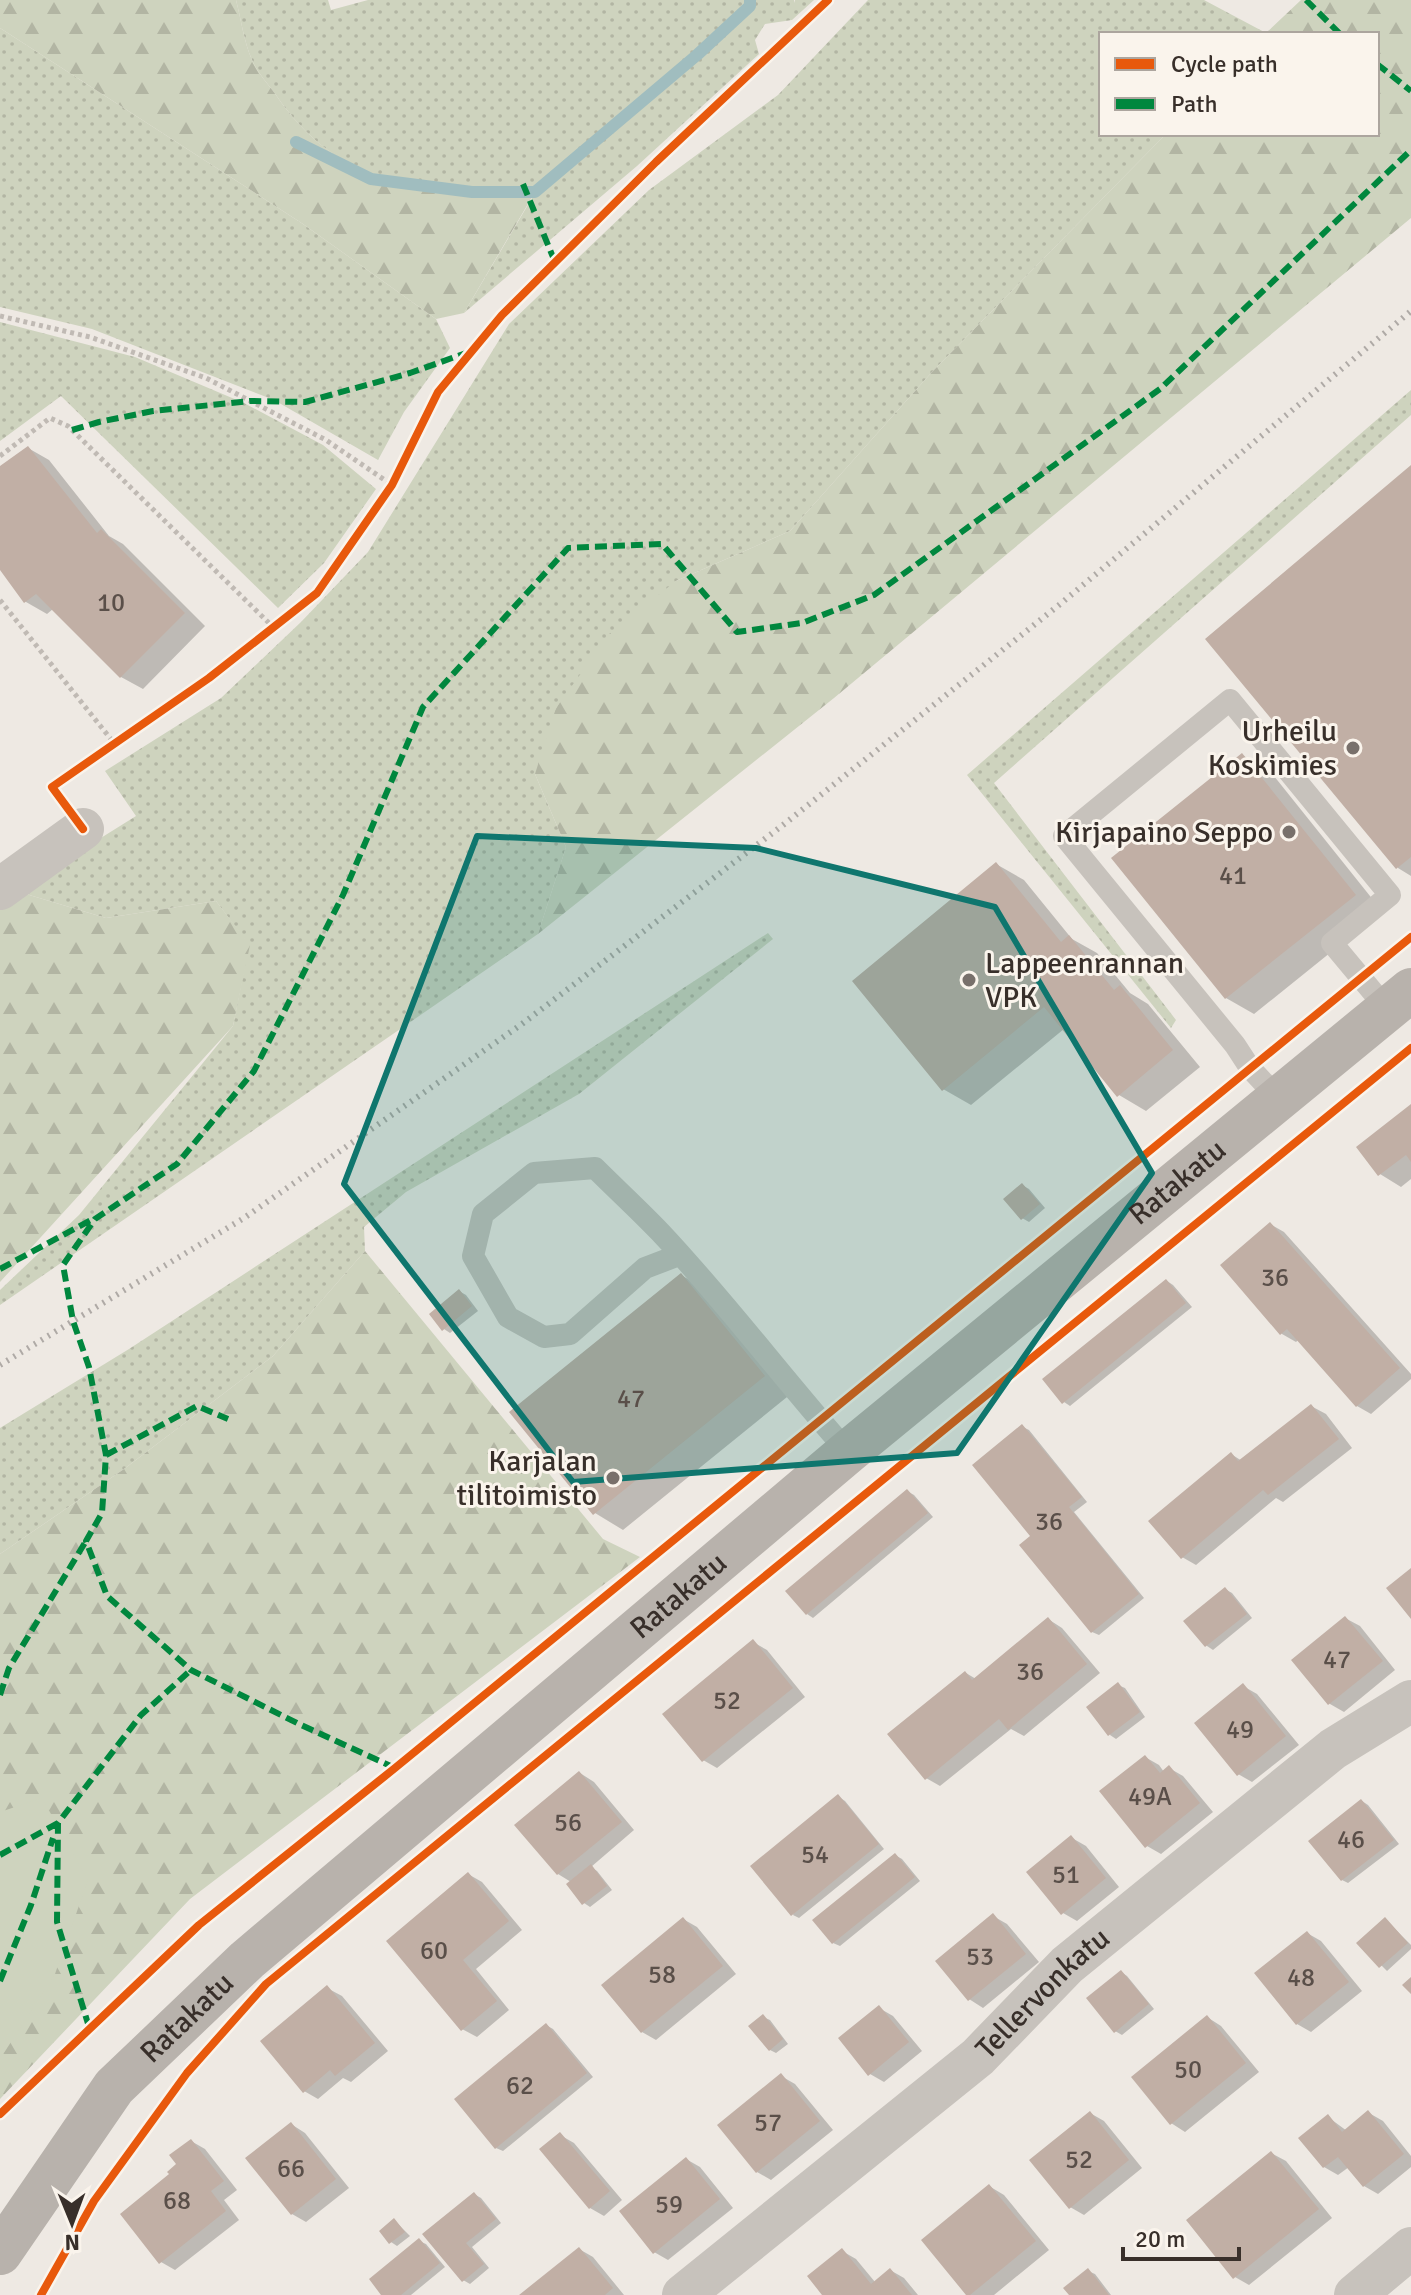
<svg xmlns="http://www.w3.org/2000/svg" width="1411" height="2295" viewBox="0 0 1411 2295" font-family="Signika,sans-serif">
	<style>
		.grass { fill: url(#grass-dots) }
		.forest { fill: url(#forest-firs) }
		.pitch { fill: #ced3be }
		.shadow { fill: #0003 }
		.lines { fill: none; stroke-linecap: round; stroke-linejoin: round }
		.stream { stroke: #a0bdbf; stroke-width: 12 }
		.building { fill: #c1afa5 }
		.path { stroke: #c0bab4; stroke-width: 5; stroke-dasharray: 4 4; stroke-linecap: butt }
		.lane { stroke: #c7c2bc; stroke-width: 22 }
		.street { stroke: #c7c2bc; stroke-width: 42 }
		.secondary { stroke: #b8b2ac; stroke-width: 44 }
		.rail { stroke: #afaaa6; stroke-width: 6; stroke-dasharray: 2 6; stroke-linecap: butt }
		.quiet { stroke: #00873e; stroke-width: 6; stroke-dasharray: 12 6; stroke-linecap: butt }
		.cycleway-casing { stroke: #faf4ec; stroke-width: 13 }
		.cycleway { stroke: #e8590c; stroke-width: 8 }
		.marked { fill: #0f766e; fill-opacity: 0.2; stroke: #0f766e; stroke-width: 6; stroke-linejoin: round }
		.poi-dot { fill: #78706b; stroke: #faf4ec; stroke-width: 3 }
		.labels { text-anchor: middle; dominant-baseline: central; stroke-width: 6; stroke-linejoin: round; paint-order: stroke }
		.number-label { font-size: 26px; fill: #5a4f49 }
		.poi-label { font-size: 30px; fill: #382f2a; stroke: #faf4ec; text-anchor: end }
		.street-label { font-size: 30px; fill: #382f2a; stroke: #faf4ec }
	</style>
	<defs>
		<pattern id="grass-dots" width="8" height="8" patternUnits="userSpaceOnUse" patternTransform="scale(2)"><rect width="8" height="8" fill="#ced3be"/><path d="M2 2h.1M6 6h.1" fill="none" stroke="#b2b5a3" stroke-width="1.8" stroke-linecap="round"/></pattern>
		<pattern id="forest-firs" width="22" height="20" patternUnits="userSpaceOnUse" patternTransform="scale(2)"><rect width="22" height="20" fill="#ced3be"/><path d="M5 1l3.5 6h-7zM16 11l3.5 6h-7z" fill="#b2b5a3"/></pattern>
	</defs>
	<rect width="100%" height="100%" fill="#eee9e3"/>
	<path class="grass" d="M236 0H328L331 10 368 0H794V3L795 0H814L792 20 765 24 755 40 759 54 637 166 464 313 532 198C428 197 339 188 276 95 268 84 257 72 252 60 244 42 241 19 236 0Z
		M868 0H1204L1266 33 1101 34V134H1166L932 372 790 531 676 581 535 774 566 847 538 934 0 1305V1290L79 1215 233 1026 249 945 216 901 106 918 16 891 136 816 105 771 221 698 301 622 368 552 509 324 649 190 778 95Z
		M0 28 303 224 436 319 450 348 404 412 378 460 274 400 92 329 0 307Z
		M0 322 135 357 244 403 323 445 376 489 324 563 278 608 61 396 0 441Z
		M1411 390V415L994 783 1176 1020 1171 1028 967 775Z
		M768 933 773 939 579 1094 406 1192 364 1227 365 1251 273 1356 124 1469 0 1554V1428L129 1349Z"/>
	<path class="forest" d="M0 0H236C241 19 244 42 252 60 257 72 268 84 276 95 339 188 429 197 532 197L464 313 436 319 303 224 0 28Z
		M1301 0H1411V218L834 698 538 934 566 847 535 774 556 708 610 633 676 581 790 531 932 372 1166 134H1377V34H1265Z
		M16 891 106 918 216 901 250 945 233 1026 0 1282V904Z
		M365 1251 603 1539 640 1557 190 1899 0 2099V1554L124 1469 273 1356Z"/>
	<path class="pitch" d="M42 1798 88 1880 55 1974 0 2059V1812Z"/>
	<path class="shadow" d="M28 448 49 460 109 536 123 544 205 626 143 689 121 677 53 609 47 614 26 602 0 566V469Z
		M1411 468V876L1398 868Z
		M1242 755 1270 771 1382 911 1254 1014 1226 998Z
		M996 864 1024 880 1072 939 1097 953 1130 993 1148 1004 1200 1067 1146 1111 1119 1095 1064 1029 971 1105 943 1089Z
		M1411 1107V1179L1401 1187 1380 1174Z
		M1022 1185 1029 1189 1045 1208 1029 1222 1022 1218Z
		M1270 1224 1284 1232 1411 1374V1379L1371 1414 1357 1406 1299 1339 1296 1342 1282 1334 1222 1265Z
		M681 1275 709 1291 792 1393 623 1530 595 1513Z
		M1167 1281 1173 1285 1192 1307 1070 1406 1064 1402Z
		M459 1291 466 1295 478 1311 450 1333 444 1329Z
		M1311 1406 1326 1414 1352 1448 1283 1502 1276 1498 1196 1565 1182 1557 1231 1454 1242 1461Z
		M1023 1427 1029 1430 1087 1502 1074 1512 1144 1598 1099 1635 1092 1632 1032 1536Z
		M907 1491 914 1495 933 1517 813 1618 807 1614Z
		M1225 1589 1232 1593 1252 1618 1213 1650 1207 1646 1186 1621Z
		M1345 1618 1360 1626 1395 1670 1344 1712 1330 1704 1294 1660Z
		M1048 1619 1062 1628 1100 1673 1024 1736 1011 1729 940 1786 926 1778 966 1673 976 1679Z
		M753 1642 767 1650 805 1697 717 1768 703 1760Z
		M1118 1685 1125 1688 1145 1717 1116 1739 1110 1735Z
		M1243 1686 1257 1694 1299 1745 1252 1782 1238 1774Z
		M1145 1757 1159 1765 1164 1772 1169 1768 1183 1776 1213 1812 1161 1854 1147 1846Z
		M580 1773 594 1782 634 1830 591 1867 597 1871 612 1890 590 1907 584 1903 571 1882 558 1874Z
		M839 1797 845 1801 884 1849 799 1918 793 1915Z
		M1362 1801 1368 1805 1399 1844 1348 1883 1342 1880Z
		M1072 1838 1086 1846 1119 1887 1077 1921 1063 1913Z
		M895 1855 902 1859 920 1881 840 1946 833 1943Z
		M468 1874 482 1882 522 1930 476 1969 509 2010 477 2037 462 2029 389 1941Z
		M993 1916 1007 1924 1039 1962 983 2008 969 1999Z
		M683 1919 697 1927 736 1974 656 2040 642 2032Z
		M1385 1919 1411 1945V1949L1387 1971 1359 1943Z
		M1307 1933 1321 1941 1362 1991 1311 2032 1297 2024Z
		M1121 1972 1127 1976 1154 2009 1122 2035 1115 2031Z
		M327 1988 342 1996 388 2051 351 2082 343 2078 318 2099 304 2091Z
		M879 2008 893 2016 922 2051 884 2082 870 2074Z
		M763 2017 770 2020 788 2044 776 2053 770 2050Z
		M1207 2017 1221 2026 1259 2072 1185 2132 1171 2123Z
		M546 2025 553 2029 593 2077 503 2151 496 2148Z
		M781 2076 795 2084 833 2130 771 2180 757 2172Z
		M1090 2113 1104 2121 1142 2168 1084 2215 1070 2207Z
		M1369 2113 1383 2121 1411 2156V2167L1378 2194 1364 2186 1349 2167 1338 2175 1324 2167 1328 2117 1347 2131Z
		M291 2124 305 2133 349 2188 306 2222 292 2214Z
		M560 2135 574 2143 622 2200 604 2216 590 2208Z
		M191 2141 205 2149 237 2190 224 2200 239 2220 175 2270 161 2262 172 2175Z
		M1271 2153 1286 2161 1332 2218 1249 2285 1235 2277Z
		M686 2159 700 2167 733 2208 668 2260 654 2252Z
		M989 2186 1004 2195 1049 2250 994 2295H969Z
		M474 2194 481 2198 501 2223 472 2247 489 2268 470 2284 463 2280 425 2234Z
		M394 2220 410 2236 397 2246 391 2242Z
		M419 2241 426 2244 445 2267 411 2295H384Z
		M579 2249 593 2257 624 2295H522Z
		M842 2251 856 2259 875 2282 890 2270 904 2278 918 2295H824Z
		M1088 2271 1095 2274 1111 2295H1071Z"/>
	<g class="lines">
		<path class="stream" d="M296 142 371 179 472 192H535L697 55 750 6V0"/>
	</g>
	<path class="building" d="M28 446 97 533 101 529 185 613 120 678 36 594 24 603 0 570V466Z
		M1411 465V857L1396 869 1205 639Z
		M1242 753 1356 895 1225 999 1111 858Z
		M996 862 1061 942 1069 935 1114 990 1120 985 1173 1050 1117 1097 1044 1007 942 1091 852 981Z
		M1411 1104V1162L1406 1155 1378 1176 1356 1147Z
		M1022 1183 1040 1204 1021 1220 1003 1199Z
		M1270 1222 1400 1368 1356 1407 1287 1329 1280 1335 1220 1265Z
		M681 1273 765 1376 593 1515 509 1412Z
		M1166 1279 1186 1303 1062 1404 1042 1379Z
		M459 1289 472 1306 442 1331 429 1314Z
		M1311 1404 1339 1439 1268 1495 1263 1490 1181 1559 1148 1521 1231 1452 1238 1461Z
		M1022 1424 1082 1497 1069 1507 1139 1594 1091 1633 1019 1545 1030 1536 972 1465Z
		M907 1489 928 1513 806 1615 785 1591Z
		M1411 1568V1619L1386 1588Z
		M1225 1587 1247 1614 1205 1647 1183 1621Z
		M1345 1616 1383 1661 1328 1705 1291 1660Z
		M1048 1617 1087 1664 1008 1730 999 1719 925 1780 887 1734 965 1671 972 1680Z
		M753 1639 793 1688 702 1762 662 1714Z
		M1118 1682 1140 1712 1108 1736 1086 1707Z
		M1243 1683 1286 1736 1237 1776 1194 1723Z
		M1145 1755 1160 1773 1169 1765 1200 1803 1145 1848 1099 1791Z
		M579 1771 622 1822 557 1875 514 1825Z
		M838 1794 879 1844 791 1916 750 1866Z
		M1361 1799 1394 1840 1341 1881 1308 1841Z
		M1071 1835 1106 1878 1061 1915 1026 1872Z
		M895 1853 915 1877 832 1944 812 1920Z
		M591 1864 607 1886 582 1905 566 1884Z
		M468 1872 509 1921 463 1960 497 2001 461 2031 386 1941Z
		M993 1913 1026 1954 968 2001 935 1961Z
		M683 1917 723 1966 641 2033 601 1985Z
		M1385 1917 1408 1943 1379 1968 1356 1943Z
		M1307 1931 1349 1982 1296 2025 1254 1973Z
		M1121 1970 1149 2004 1114 2033 1086 1998Z
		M1411 1977V1994L1402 1985Z
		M327 1985 375 2043 335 2076 330 2070 303 2093 260 2041Z
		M879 2005 909 2042 868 2076 838 2038Z
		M763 2014 783 2039 769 2051 748 2026Z
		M1207 2015 1246 2063 1170 2125 1131 2077Z
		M546 2023 587 2073 495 2149 454 2099Z
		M781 2073 820 2121 756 2173 717 2125Z
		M1368 2110 1404 2154 1363 2187 1338 2157 1323 2168 1298 2138 1328 2114 1342 2132Z
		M1090 2111 1129 2160 1069 2209 1029 2160Z
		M291 2122 336 2179 291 2215 245 2158Z
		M560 2132 610 2191 589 2209 539 2149Z
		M191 2139 224 2181 211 2191 226 2211 159 2264 120 2214 169 2174 167 2172 176 2164 169 2155Z
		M1271 2151 1319 2209 1233 2279 1186 2220Z
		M686 2157 720 2199 653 2254 619 2211Z
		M989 2184 1036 2241 970 2295H966L921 2240Z
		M474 2192 496 2219 466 2243 484 2264 462 2282 422 2234Z
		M394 2218 405 2232 389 2244 379 2231Z
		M419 2238 440 2263 401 2295H381L369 2279Z
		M579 2247 613 2288 605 2295H519Z
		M842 2248 871 2284 890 2268 912 2295H822L807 2276Z
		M1088 2268 1109 2295H1069L1063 2288Z"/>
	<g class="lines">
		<path class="path" d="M0 316 90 337 206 378 326 440 392 485
			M0 456 50 418 68 426 273 627
			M0 600 114 743"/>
		<path class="lane" d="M1278 1098 1250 1068 1235 1045 1064 836 1230 700 1390 895 1332 943 1387 1009
			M679 1255 645 1268 570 1334 544 1337 508 1317 473 1256 483 1214 534 1173 595 1168C616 1189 639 1210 660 1232 726 1302 784 1380 848 1452"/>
		<g class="street">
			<path d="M0 889 83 829"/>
			<path id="s1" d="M683 2295 978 2057 1067 1965 1333 1749 1411 1701"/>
			<path d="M1355 2295 1411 2248"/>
		</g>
		<path class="secondary" id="s2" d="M0 2253 114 2087 247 1960 848 1452 1411 990"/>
		<path class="rail" d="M0 1365 244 1218 522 1024 783 825 1059 605 1411 311"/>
		<path class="quiet" d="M1306 0 1340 34
			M1377 64 1411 91
			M523 184 555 262
			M72 430 99 422 153 411 250 401 305 402 410 373 466 353
			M0 1269 91 1220
			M106 1455 197 1406 228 1419
			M0 1695 9 1668 86 1541
			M395 1768 301 1725 191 1670 107 1596 86 1541 102 1513 106 1455 89 1367 73 1321 63 1265 95 1219 177 1164 254 1071 343 895 423 707 568 548 662 544 737 632 802 623 874 595 1160 389 1411 150
			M0 1855 58 1823
			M0 1981 31 1905 53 1838
			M89 2027 57 1922 58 1823 141 1715 191 1670"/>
		<defs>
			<path id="cycleway" d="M83 829 52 787 209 678 317 593 392 485 438 392 502 315 656 162 828 0
				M0 2114 199 1925 395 1768 1411 937
				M41 2295 94 2201 187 2073 266 1984 1411 1048"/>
		</defs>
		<use href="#cycleway" class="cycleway-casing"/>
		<use href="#cycleway" class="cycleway"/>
	</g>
	<path class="marked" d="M477 836 756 848 995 907 1152 1173 957 1453 573 1482 344 1184Z"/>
	<g class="poi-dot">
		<circle cx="1353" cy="748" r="8"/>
		<circle cx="1289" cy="832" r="8"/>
		<circle cx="969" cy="980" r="8"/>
		<circle cx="613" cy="1478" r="8"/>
	</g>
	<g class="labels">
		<g class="number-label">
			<text x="111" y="603">10</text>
			<text x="1233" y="876">41</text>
			<text x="1275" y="1278">36</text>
			<text x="631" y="1399">47</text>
			<text x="1049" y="1522">36</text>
			<text x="1337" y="1660">47</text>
			<text x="1030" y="1672">36</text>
			<text x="727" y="1701">52</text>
			<text x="1240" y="1730">49</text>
			<text x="1150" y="1797">49A</text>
			<text x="568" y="1823">56</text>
			<text x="1351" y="1840">46</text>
			<text x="815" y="1855">54</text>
			<text x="1066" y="1875">51</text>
			<text x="434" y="1951">60</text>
			<text x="980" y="1957">53</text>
			<text x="662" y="1975">58</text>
			<text x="1301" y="1978">48</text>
			<text x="1188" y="2070">50</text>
			<text x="520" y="2086">62</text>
			<text x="768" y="2123">57</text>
			<text x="1079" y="2160">52</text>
			<text x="291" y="2169">66</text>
			<text x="177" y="2201">68</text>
			<text x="669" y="2205">59</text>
		</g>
		<g class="poi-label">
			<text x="1337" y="731">Urheilu<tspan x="1337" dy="34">Koskimies</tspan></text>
			<text x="1273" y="832">Kirjapaino Seppo</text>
			<text x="985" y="963" text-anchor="start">Lappeenrannan<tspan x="985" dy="34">VPK</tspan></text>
			<text x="597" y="1461">Karjalan<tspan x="597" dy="34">tilitoimisto</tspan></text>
		</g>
		<g class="street-label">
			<text stroke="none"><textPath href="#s2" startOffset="1598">Ratakatu</textPath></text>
			<text stroke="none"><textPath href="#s2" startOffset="950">Ratakatu</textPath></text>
			<text stroke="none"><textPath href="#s1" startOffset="470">Tellervonkatu</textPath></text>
			<text stroke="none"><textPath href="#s2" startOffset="302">Ratakatu</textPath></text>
		</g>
	</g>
	<rect x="1099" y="32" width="280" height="104" fill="#faf4ec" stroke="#aca59e" stroke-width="2"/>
	<rect x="1115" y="58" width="40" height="12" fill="#e8590c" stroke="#aca59e" stroke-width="2"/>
	<text x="1171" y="72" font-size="24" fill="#382f2a">Cycle path</text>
	<rect x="1115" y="98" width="40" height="12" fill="#00873e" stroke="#aca59e" stroke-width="2"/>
	<text x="1171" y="112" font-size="24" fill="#382f2a">Path</text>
	<g transform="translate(72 2223) rotate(179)" stroke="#faf4ec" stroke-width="6" paint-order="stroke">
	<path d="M0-6L14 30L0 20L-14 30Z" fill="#382f2a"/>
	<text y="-12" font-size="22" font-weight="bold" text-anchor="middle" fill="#382f2a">N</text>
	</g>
	<path d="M1123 2247v12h116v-12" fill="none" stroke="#382f2a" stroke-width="4"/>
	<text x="1135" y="2247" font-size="24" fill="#382f2a" stroke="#faf4ec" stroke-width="6" paint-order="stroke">20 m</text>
</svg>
